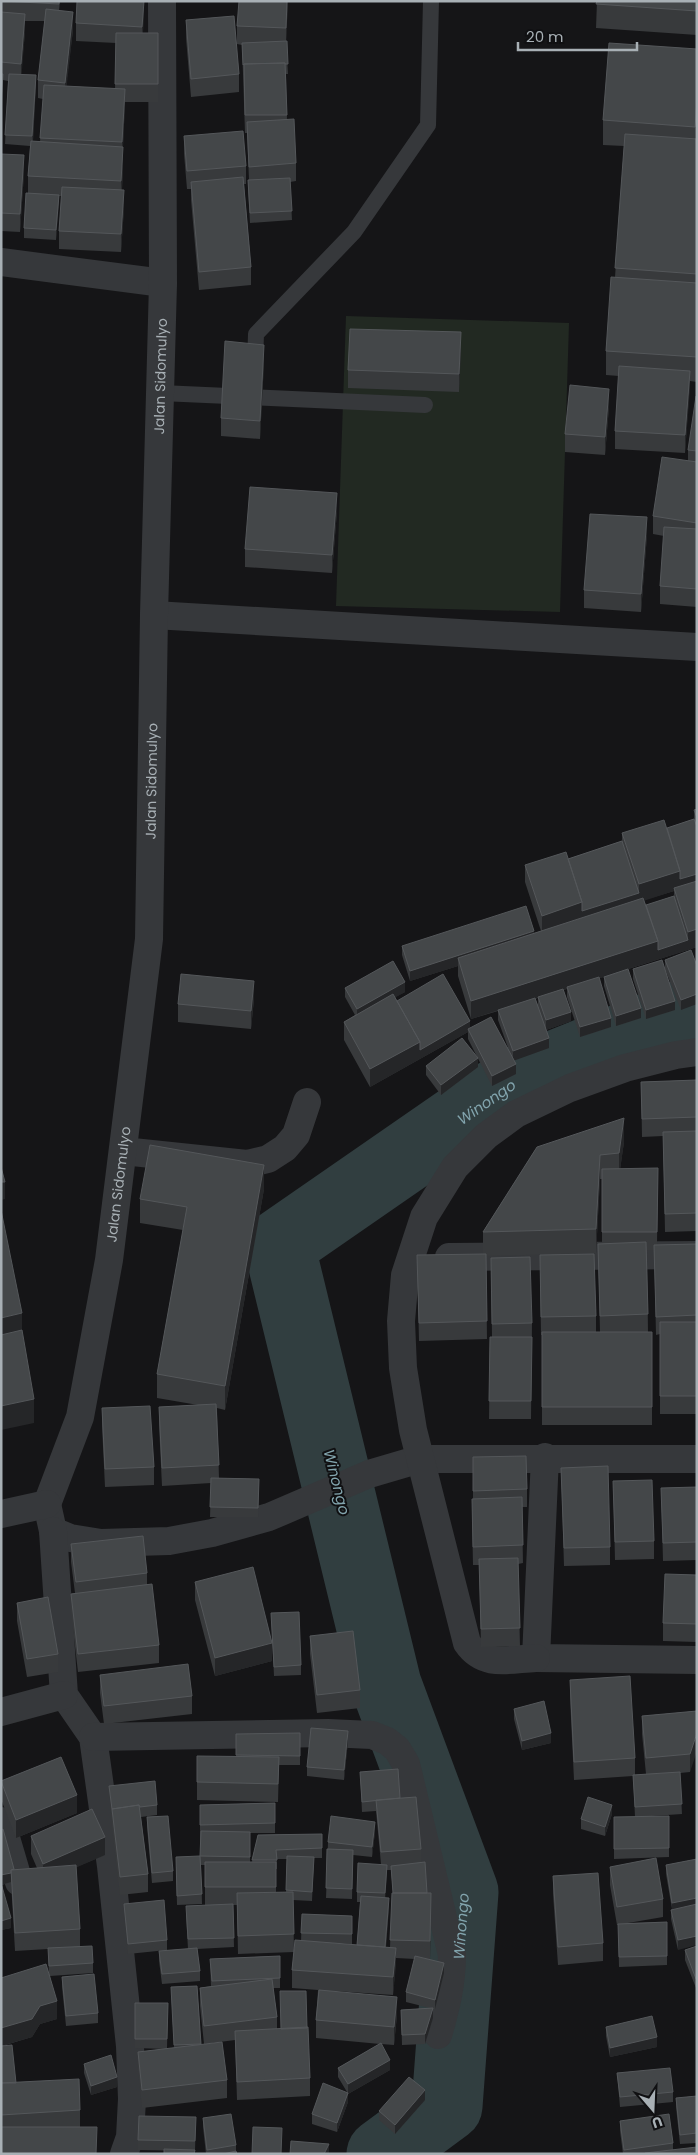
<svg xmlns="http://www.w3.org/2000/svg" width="698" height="2155" viewBox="0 0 698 2155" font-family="Poppins,sans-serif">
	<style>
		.green { fill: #222922 }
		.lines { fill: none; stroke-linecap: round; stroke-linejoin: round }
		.river { stroke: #313e40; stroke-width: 71 }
		.service { stroke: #36383b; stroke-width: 16 }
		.minor { stroke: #36383b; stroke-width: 28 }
		.wall { fill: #383a3c; fill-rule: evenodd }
		.shaded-wall { fill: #252628 }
		.building { fill: #444749; stroke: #54575a }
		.labels { text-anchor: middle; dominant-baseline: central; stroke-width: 4; stroke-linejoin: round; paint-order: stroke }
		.street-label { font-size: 14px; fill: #a8b0b5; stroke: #101012 }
		.water-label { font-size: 15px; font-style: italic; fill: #82a4ad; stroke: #101012 }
	</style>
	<rect width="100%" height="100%" fill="#151517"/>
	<path class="green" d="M346 316 569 323 560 612 336 606Z"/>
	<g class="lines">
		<path class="river" id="s1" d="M382 2154 447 2106 463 1892 386 1685 279 1245 513 1083 697 1009"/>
		<path class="service" d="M255 365 256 334 354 232 428 125 431 1
			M161 393 425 405"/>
		<g class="minor">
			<path d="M1 262 163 283"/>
			<path d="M154 615 697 647"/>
			<path d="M123 1151 247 1164 268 1159 285 1148 296 1135 307 1102"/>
			<path d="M449 1257 697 1255"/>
			<path d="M545 1457 536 1658 697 1660"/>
			<path id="s2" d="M47 1504 80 1417 109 1260 149 939 154 615 163 283 162 1"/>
			<path d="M47 1504 53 1531 70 1538 101 1543 169 1541 212 1533 269 1517 369 1474 420 1459H697"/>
			<path d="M1 1514 47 1504"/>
			<path d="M53 1531 64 1695 93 1737 111 1866 130 2046 132 2099 130 2137 124 2154"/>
			<path d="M536 1658C510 1659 484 1668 467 1643L413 1430 403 1368 401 1321 405 1275 424 1217 455 1167 486 1136 516 1114 570 1088 625 1068 676 1055 697 1052"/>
			<path d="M1 1712 64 1695"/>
			<path d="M93 1737 328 1733 372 1735 387 1741 397 1749 406 1764 452 1955C452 1983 446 2008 438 2035"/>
			<path d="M1 1821 19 1882"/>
		</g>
	</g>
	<path class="wall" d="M1 1H60L59 11 73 30 66 86 115 89 116 43 76 41V23L144 1 143 33H158V102H125L123 147V165L122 190 124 208 121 252 59 249V231L62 196H59L56 240 24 238V228L28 193V176L30 146 5 144 8 81 3 80 1 120ZM25 21H45L38 80V98L43 99 40 142 33 141 36 84 21 74 25 32Z
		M288 1 286 41 288 74H286L287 120 296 163V181L290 182 292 220 250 223 248 190V180H249L247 133H245L242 45 237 44V26Z
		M597 1H697V35L596 28Z
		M186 20 239 74V92L191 97 186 38Z
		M697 49V125L696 139H697V382L690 381 685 453 615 449V431L619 376 606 375V351L615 277 624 146 603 145V120Z
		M184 136 246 166V184H244L251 267V285L199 290 191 200V189H187L184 154Z
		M1 154 24 173 20 232 1 231Z
		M461 350 459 392 348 388V370Z
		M264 363 260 439 221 436V418Z
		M697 396V607L660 604V586L664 536 653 534V516L688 461V450Z
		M609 407 605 455 565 452V434Z
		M337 511 332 573 245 567V549Z
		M647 535 641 612 584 608V590Z
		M697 809V947L619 972 641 1018 616 1026 604 986V977L599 978 611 1027 580 1037 567 997V989L563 990 571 1021 546 1030 549 1048 514 1060 516 1074 492 1086 468 1039V1032L370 1087 344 1040V1022L355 1015 345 997V988L405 992 395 997 397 1001 470 1028 510 1053 498 1020V1011L471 1019 458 976V966L410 981 402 955V946L534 933 541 931 525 882V865L568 859 622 841V833L667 828 694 819V810ZM674 891V896L646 905 644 900ZM538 998V1005L535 999Z
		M691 950 681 1010 665 969V960Z
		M633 969 675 1010 646 1019 633 979Z
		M254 999 251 1029 178 1022V1004Z
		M426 1066 478 1067 441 1095 426 1075Z
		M697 1080V1231L665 1232 663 1136 642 1137 641 1082Z
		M624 1142 620 1169 658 1168 657 1245 697 1244V1414H660V1334L656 1335 654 1250H647L648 1332H652V1425H542V1335H541L540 1273 596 1316V1332H600L598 1244 602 1243V1179H600L596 1253 486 1256 487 1339 419 1341 417 1255 483 1254V1232L537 1147Z
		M264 1189 225 1410 217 1408 219 1478 259 1479 258 1517H210L211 1483 162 1486 159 1425V1407L198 1405 157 1398V1374L183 1230 140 1223V1199Z
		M491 1258 532 1323 531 1419H489L490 1337H492Z
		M102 1408 154 1467V1485L105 1487 102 1426Z
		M473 1457 527 1489V1507H522L523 1563 518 1564 520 1646 481 1647 479 1565H473L472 1517V1499H473Z
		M561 1468 610 1547V1565L564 1566Z
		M613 1481 654 1541V1559L615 1560Z
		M697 1487V1560L663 1561 661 1488Z
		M71 1544 147 1573V1584L159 1645V1663L78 1672 71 1612V1594L75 1593 71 1562Z
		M697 1575V1642L663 1641V1623Z
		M195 1582 272 1661 215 1676 195 1600Z
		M17 1603 58 1654V1672L27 1677 17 1621Z
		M271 1613 301 1665V1675L274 1676Z
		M310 1636 360 1690V1708L317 1713 310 1654Z
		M100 1675 192 1696V1714L104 1724 100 1693Z
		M570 1680 635 1758V1775L646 1774 642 1734V1716L697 1711 690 1772 680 1773 682 1814 637 1817 669 1816V1857L614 1859V1817H635L633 1776 574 1780 570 1698Z
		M514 1709 551 1743 522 1750 514 1719Z
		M300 1733V1765H279L278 1802 197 1800V1756H236V1734Z
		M348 1741 344 1780 307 1776V1767Z
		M360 1772 400 1798 421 1849V1863L431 1911 430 1959H428L444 1973 435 2009H433V2018L425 2044 402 2045 401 2010 430 2008 406 2002V1992L415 1959 396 1958 393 1995 335 1991 397 2015 394 2045 381 2044 390 2070 348 2094V2102L337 2132 312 2124V2114L347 2092 338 2077V2068L380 2044 316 2038V2020L318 1990 292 1988V1970L294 1952 238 1954 237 1905H233L234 1947 197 1949 200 1971V1981L162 1984 159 1961V1951L188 1949 186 1915 205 1905V1865H201L202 1904 177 1905 176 1867 200 1856V1805L275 1803V1833H250V1862H252L258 1835 322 1834V1858H314L312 1901 293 1900 294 1950 301 1941 302 1914 352 1916V1944L329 1943 357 1945 360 1902H357V1892L381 1864 376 1811 362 1812ZM277 1859H287L286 1892H276V1869H277ZM387 1870H391L393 1893H392L390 1947H386L389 1907 385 1897Z
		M1 1781 77 1813 16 1838 1 1799Z
		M109 1786 157 1805V1815L141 1817 148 1874V1892L120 1895 112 1827Z
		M612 1814 605 1836 581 1829V1819Z
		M147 1817 173 1871V1881L152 1883 147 1827Z
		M1 1830 14 1869 37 1868 31 1854V1836L105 1855 76 1867 80 1929V1947L93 1963V1973L50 1976 57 2019 40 2024 32 2037 2 2046 16 2083 80 2110V2127L1 2154V1978L49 1975 48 1949 15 1951 11 1882 2 1885 11 1928 1 1930Z
		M375 1832 372 1857 353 1855 352 1899 326 1898 328 1842Z
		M697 1859 678 1950 671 1919V1910L672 1909 666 1874V1865Z
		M610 1867 663 1899V1917L628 1923 667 1922V1965L619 1967 618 1925H617L610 1885Z
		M553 1876 603 1943V1961L558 1965 553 1894Z
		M124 1904 167 1940V1950L128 1954 124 1913Z
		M697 1946V1988H696L685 1960V1950Z
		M280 1956V1988H273L277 2017V2029L307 2028 310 2078V2096L237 2100 235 2040 204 2044 200 2006V1988L211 1986 210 1959Z
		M62 1977 98 2013V2023L66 2026 62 1987Z
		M197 1986 201 2045 227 2080V2098L142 2108 138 2070V2052L166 2049 135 2048V2003H168L167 2049 174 2048 171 1987Z
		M606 2027 657 2047 610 2057 606 2036Z
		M84 2064 117 2087 91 2095 84 2073Z
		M617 2073 673 2092V2102L620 2107Z
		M697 2096V2143L680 2144 676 2107V2098Z
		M425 2100 395 2134 379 2120V2111Z
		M196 2117 195 2151 138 2150V2140Z
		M203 2118 236 2145V2151L237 2154H206L203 2127Z
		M620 2121 673 2143V2150L697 2154H623L620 2131Z"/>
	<path class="shaded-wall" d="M144 1V7L142 45V27Z
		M287 1H288L286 46V28Z
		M73 12V30L65 101V83Z
		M25 14V32L21 82V64Z
		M3 74V92L1 120V102Z
		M36 75V84L32 146V136Z
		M125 89V107L122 160V142Z
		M697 100V125L695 151V127Z
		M123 147V165L121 199V181Z
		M24 155V173L20 232V214Z
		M124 190V208L121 252V234Z
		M59 195V204L56 240V230Z
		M461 332V350L459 392V374Z
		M264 345V363L260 439V421Z
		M690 371V389L685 453V435Z
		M609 389V407L605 455V437Z
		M337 493V511L332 573V555Z
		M647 517V535L641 612V594Z
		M680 871 697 874V883L674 888V891L542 934V916L582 902 639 893V884Z
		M697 929V947L471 1019V1001L658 941 688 940V932Z
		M534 931V941L458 958V966L410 981V971Z
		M254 981V999L251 1029V1011Z
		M405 982V992L357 1019V1009Z
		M697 994V1004L681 1010V1000Z
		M675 1001V1010L646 1019V1010Z
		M641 1008V1018L616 1026V1016Z
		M571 1012V1021L546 1030V1020Z
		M611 1018V1027L580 1037V1027Z
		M470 1021V1031L468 1029V1032L370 1087V1069L420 1042Z
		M549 1038V1048L513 1061V1051Z
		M478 1058V1067L441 1095V1085Z
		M516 1064V1074L492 1086V1076Z
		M624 1118V1142L619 1178V1153Z
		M600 1155V1179L596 1253V1229Z
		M264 1165V1189L225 1410V1386Z
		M1 1182H5V1199L1 1200Z
		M22 1313V1338L1 1343V1318Z
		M34 1399V1423L1 1430V1406Z
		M272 1643V1661L215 1676V1658Z
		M348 1731V1741L344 1780V1770Z
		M551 1733V1743L522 1750V1741Z
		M697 1733V1751L690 1772V1754Z
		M77 1795V1813L16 1838V1820Z
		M612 1805V1814L605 1836V1827Z
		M375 1822V1832L372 1857V1847Z
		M105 1837V1855L43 1882V1864Z
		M387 1865V1874L385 1903V1893Z
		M11 1873V1882L1 1885V1875Z
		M431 1893V1911L430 1959V1941Z
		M389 1898V1907L384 1960V1950Z
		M697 1898V1907L672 1912V1903Z
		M11 1918V1928L1 1930V1921Z
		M697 1936V1945L678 1950V1940Z
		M396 1948V1966L393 1995V1977Z
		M444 1963V1973L435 2009V2000Z
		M697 1978V1988H696V1979Z
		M397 1997V2015L394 2045V2027Z
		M57 2001V2019L40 2024 32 2037 1 2046V2028L40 2006Z
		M433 2008V2018L425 2044V2034Z
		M657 2037V2047L610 2057V2048Z
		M390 2060V2070L348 2094V2102L337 2132V2123L348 2093V2084Z
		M117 2077V2087L91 2095V2086Z
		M425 2090V2100L395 2134V2125Z
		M329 2144V2154H324Z"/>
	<path class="building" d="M1 1H59V4Z
		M77 1H144L142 27 76 23Z
		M239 1H287L286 28 237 26Z
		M597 1H697V11L596 4Z
		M46 9 73 12 65 83 38 80Z
		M1 12 25 14 21 64 1 62Z
		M234 16 239 74 191 79 186 20Z
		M116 33H158V84H115Z
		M287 41 288 64H285V63L244 64 243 65 242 43Z
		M609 43 697 49V100L695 127 603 120Z
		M285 63 287 115H245L244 64Z
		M1 74H3L1 102Z
		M9 74 36 75 32 136 5 135Z
		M44 85 125 89 122 142 40 138Z
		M294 119 296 163 249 167 247 122Z
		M243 131 246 166 187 171 184 136Z
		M625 134 697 139V274L615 268Z
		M31 141 123 147 121 181 28 176Z
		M1 154 24 155 20 214 1 213Z
		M243 177 251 267 199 272 191 182Z
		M290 178 292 211 250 213 248 180Z
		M62 187 124 190 121 234 59 231Z
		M26 193 59 195 56 230 24 228Z
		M611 277 697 283V357L606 351Z
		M350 329 461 332 459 374 348 370Z
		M225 341 264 345 260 421 221 418Z
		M619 366 690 371 685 435 615 431Z
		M570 385 609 389 605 437 565 434Z
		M696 396H697V451L688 450Z
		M662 457 697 462V523L653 516Z
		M250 487 337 493 332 555 245 549Z
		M590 514 647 517 641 594 584 590Z
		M664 527 697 529V589L660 586Z
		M697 809V818L694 810Z
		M694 819 697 827V874L680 879V871L667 828Z
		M664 820 680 871 639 884 622 833Z
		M622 841 639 893 582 911V902L568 859Z
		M566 852 582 902 542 916 525 865Z
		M697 881V929L688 932 674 888Z
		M674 896 688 940 658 950V941L646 905Z
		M643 898 658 941 471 1001 458 958Z
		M526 906 534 931 410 971 402 946Z
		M691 950 697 966V994L681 1000 665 960Z
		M662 960 675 1001 646 1010 633 969Z
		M393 961 405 982 357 1009 345 988Z
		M628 969 641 1008 616 1016 604 977Z
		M181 974 254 981 251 1011 178 1004Z
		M443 974 470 1021 420 1050V1042L397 1001Z
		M599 977 611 1018 580 1027 567 987Z
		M563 989 571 1012 546 1020 538 997Z
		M393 994 420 1042 370 1069 344 1022Z
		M535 998 549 1038 513 1051 498 1010Z
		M491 1017 516 1064 492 1076 468 1029Z
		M462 1038 478 1058 441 1085 426 1066Z
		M697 1080V1117L642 1119 641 1082Z
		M624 1118 619 1153 600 1155 596 1229 483 1232 537 1147Z
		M697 1131V1213L665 1214 663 1132Z
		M150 1145 264 1165 225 1386 157 1374 187 1207 140 1199Z
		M1 1167 5 1182H1Z
		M658 1168 657 1232H602V1169Z
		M1 1210 22 1313 1 1318Z
		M646 1242 648 1314 600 1316 598 1244Z
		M697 1244V1315L656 1317 654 1245Z
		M486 1254 487 1321 419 1323 417 1255Z
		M594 1254 596 1316 541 1317 540 1255Z
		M530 1257 532 1323 492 1324 491 1258Z
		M660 1322H697V1396H660Z
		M22 1330 34 1399 1 1406V1335Z
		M542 1332H652V1407H542Z
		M490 1337H532L531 1401H489Z
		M216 1404 219 1465 162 1468 159 1407Z
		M150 1406 154 1467 105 1469 102 1408Z
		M526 1456 527 1489 473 1491V1457Z
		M608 1466 610 1547 564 1548 561 1468Z
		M211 1478 259 1479 258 1508 210 1507Z
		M652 1480 654 1541 615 1542 613 1481Z
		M697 1487V1542L663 1543 661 1488Z
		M522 1497 523 1545 473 1547 472 1499Z
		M143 1536 147 1573 76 1582 71 1544Z
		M518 1558 520 1628 481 1629 479 1559Z
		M253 1567 272 1643 215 1658 195 1582Z
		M665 1574 697 1575V1624L663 1623Z
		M152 1584 159 1645 78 1654 71 1594Z
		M48 1597 58 1654 27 1659 17 1603Z
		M299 1612 301 1665 274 1667 271 1613Z
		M353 1631 360 1690 317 1695 310 1636Z
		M188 1664 192 1696 104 1706 100 1675Z
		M630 1676 635 1758 574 1762 570 1680Z
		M544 1701 551 1733 522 1741 514 1709Z
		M697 1711V1733L690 1754 646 1758 642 1716Z
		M311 1728 348 1731 344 1770 307 1767Z
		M300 1733V1756L236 1755V1734Z
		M197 1756 279 1757 278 1784 197 1782Z
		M61 1757 77 1795 16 1820 1 1781Z
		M398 1769 400 1798 362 1802 360 1772Z
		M680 1772 682 1804 635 1807 633 1775Z
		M155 1781 157 1805 140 1807 139 1805 112 1809 109 1786Z
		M416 1797 421 1849 381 1852 376 1800Z
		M588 1797 612 1805 605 1827 581 1819Z
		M275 1803V1823L200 1825V1805Z
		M139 1805 148 1874 120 1877 112 1809Z
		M92 1809 105 1837 43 1864 31 1836Z
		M168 1816 173 1871 152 1873 147 1817Z
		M331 1816 375 1822 372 1847 328 1842Z
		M669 1816V1848L614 1849V1817Z
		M3 1829 14 1869 11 1870V1873L1 1875V1830Z
		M201 1831 250 1832V1857L200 1856Z
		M322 1834V1848L276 1850 277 1860H252L258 1835Z
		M327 1849 353 1850 352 1889 326 1888Z
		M200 1856 202 1894 177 1896 176 1857Z
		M287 1856 314 1857 312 1892 286 1890Z
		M656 1858 663 1899 617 1907 610 1867Z
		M697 1859V1898L672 1903 666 1865Z
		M205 1862H276V1887H205Z
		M425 1862 427 1893H393L391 1866Z
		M358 1863 387 1865 385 1893 357 1892Z
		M76 1865 80 1929 15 1933 11 1870Z
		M598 1873 603 1943 558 1947 553 1876Z
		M1 1883 11 1918 1 1921Z
		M293 1892 294 1934 238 1936 237 1893Z
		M392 1893H431L430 1941 390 1940Z
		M361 1896 389 1898 385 1947 357 1945Z
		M164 1900 167 1940 128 1944 124 1904Z
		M233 1904 234 1938 188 1939 186 1906Z
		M697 1904V1936L678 1940 671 1910Z
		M302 1914 352 1916V1934L301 1933Z
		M667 1922V1956L619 1957 618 1924Z
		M295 1940 396 1948 393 1977 292 1970Z
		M92 1946 93 1963 49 1966 48 1948Z
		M697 1946V1978L696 1979 685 1950Z
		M197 1948 200 1971 162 1974 159 1951Z
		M280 1956V1978L212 1981 210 1959Z
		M415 1956 444 1963 435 2000 406 1992Z
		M46 1964 57 2001 40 2006 32 2019 1 2028V1978Z
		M94 1974 98 2013 66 2016 62 1977Z
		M272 1979 277 2017 204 2026 200 1988Z
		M197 1986 201 2044 174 2045 171 1987Z
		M319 1990 397 1997 394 2027 316 2020Z
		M280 1991H306L307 2028 281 2029Z
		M135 2003H168L167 2039H135Z
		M433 2008 425 2034 402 2035 401 2010Z
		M652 2016 657 2037 610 2048 606 2027Z
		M308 2027 310 2078 237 2082 235 2031Z
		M222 2042 227 2080 142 2090 138 2052Z
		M381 2043 390 2060 348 2084 338 2068Z
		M12 2045 16 2083H1V2046Z
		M111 2055 117 2077 91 2086 84 2064Z
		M670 2068 673 2092 620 2097 617 2073Z
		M409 2077 425 2090 395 2125 379 2111Z
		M79 2079 80 2110 1 2115V2083Z
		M323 2083 348 2093 337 2123 312 2114Z
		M697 2096V2133L680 2135 676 2098Z
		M231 2114 236 2145 207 2150 203 2118Z
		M669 2114 673 2143 624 2150 620 2121Z
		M139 2116 196 2117 195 2141 138 2140Z
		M1 2127H97L96 2154H1Z
		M253 2127 282 2128 281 2154H252Z
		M291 2141 329 2144 324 2154H290Z
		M697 2147V2154H645V2153Z
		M164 2149 195 2150 194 2154H164Z
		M236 2151 237 2154H223Z"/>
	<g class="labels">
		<g class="street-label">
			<text stroke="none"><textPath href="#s2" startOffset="1139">Jalan Sidomulyo</textPath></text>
			<text stroke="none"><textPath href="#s2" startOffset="734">Jalan Sidomulyo</textPath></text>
			<text stroke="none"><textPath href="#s2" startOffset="329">Jalan Sidomulyo</textPath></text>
		</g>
		<g class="water-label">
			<text stroke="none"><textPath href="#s1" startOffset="1221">Winongo</textPath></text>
			<text transform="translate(337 1482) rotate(76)">Winongo</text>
			<text stroke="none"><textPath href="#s1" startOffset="261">Winongo</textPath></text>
		</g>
	</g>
	<rect width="698" height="2155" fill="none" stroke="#a8b0b5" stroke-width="5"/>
	<g transform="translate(653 2110) rotate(161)" stroke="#101012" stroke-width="4" paint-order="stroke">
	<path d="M0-4L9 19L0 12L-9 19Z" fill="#a8b0b5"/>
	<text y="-8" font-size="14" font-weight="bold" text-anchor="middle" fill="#a8b0b5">U</text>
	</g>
	<path d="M518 42v8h119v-8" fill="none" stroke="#a8b0b5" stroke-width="2.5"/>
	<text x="526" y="42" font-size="15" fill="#a8b0b5" stroke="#101012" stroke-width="4" paint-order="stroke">20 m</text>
</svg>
